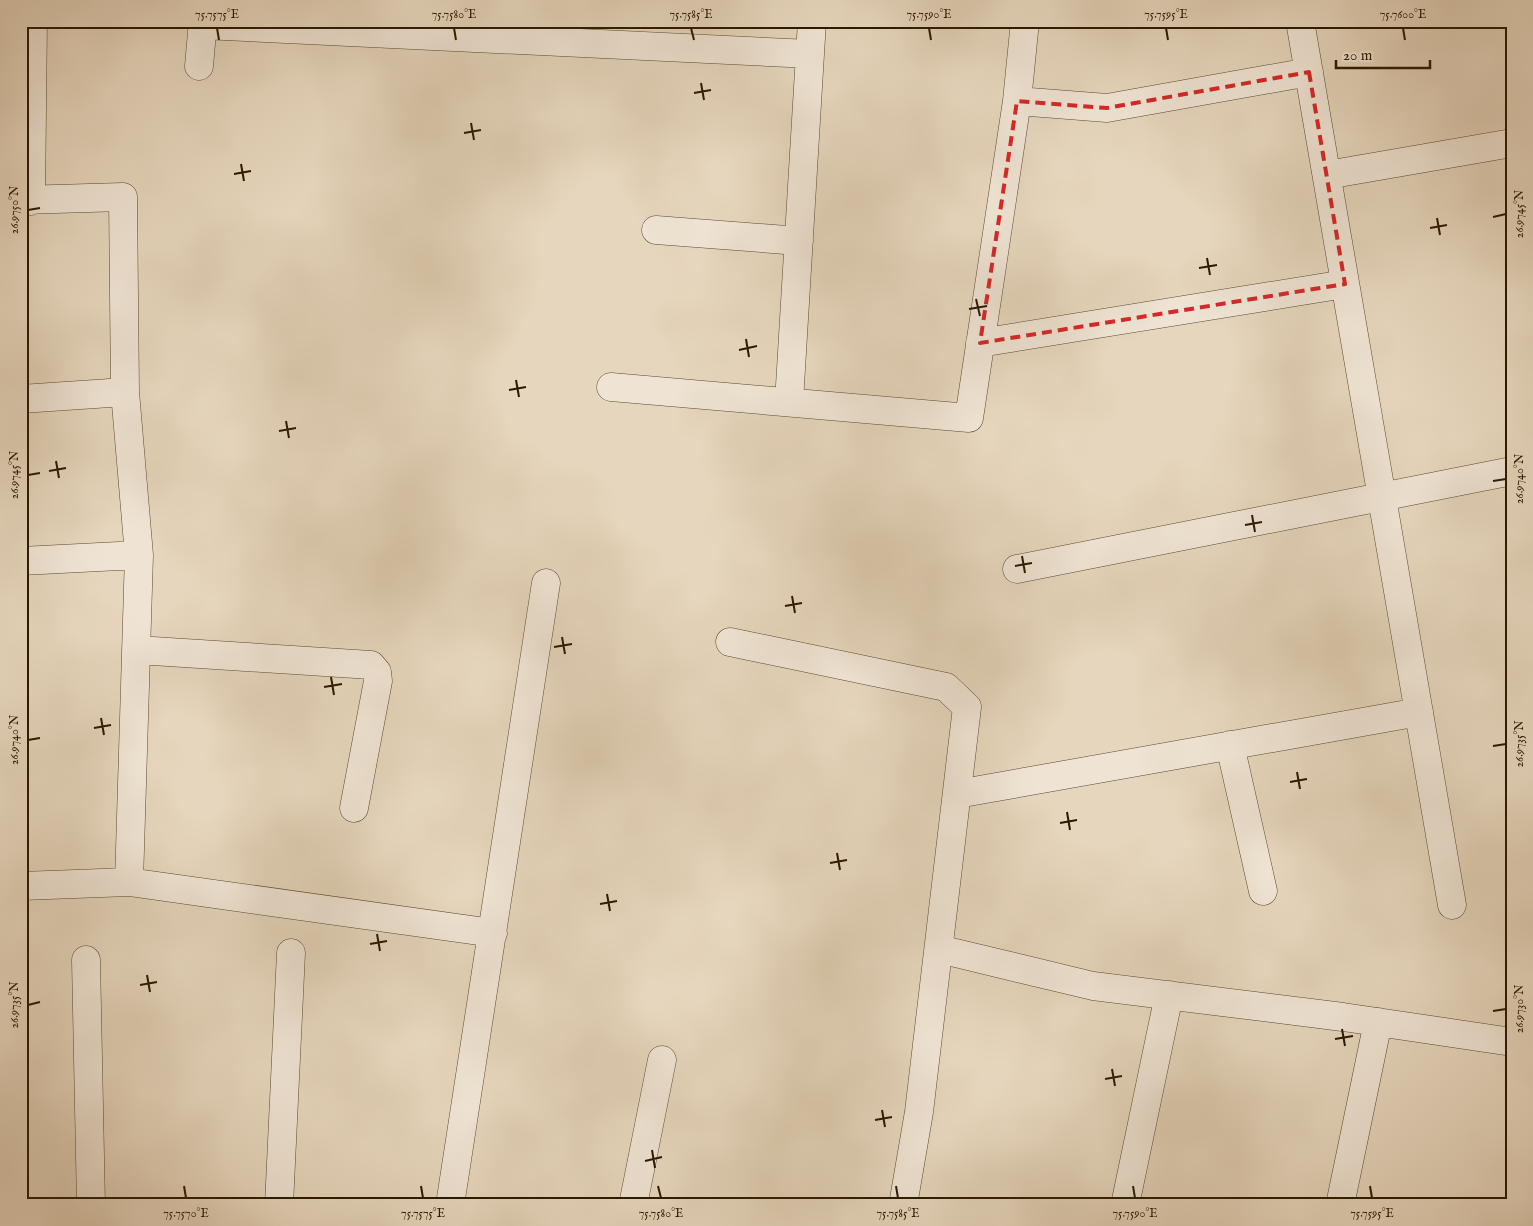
<svg xmlns="http://www.w3.org/2000/svg" width="1533" height="1226" viewBox="0 0 1533 1226" font-family="'IM FELL English',serif">
	<style>
		.lines { fill: none; stroke-linecap: round; stroke-linejoin: round }
		.minor-casing { stroke: #5a482f; stroke-width: 29 }
		.minor { stroke: #efe4d4; stroke-width: 28 }
		.marked { fill: none; stroke: #d62828; stroke-width: 4; stroke-dasharray: 10 6; stroke-linejoin: round }
		.ticks { fill: none; stroke: #2b1800; stroke-width: 2 }
		.neatline { fill: none; stroke: #2b1800; stroke-width: 2 }
		.ticks-label { font-size: 12px; text-anchor: middle; fill: #2b1800 }
	</style>
	<rect width="100%" height="100%" fill="#e6d6bd"/>
	<filter id="stains"><feTurbulence type="fractalNoise" baseFrequency=".004" numOctaves="4"/><feColorMatrix values="0 0 0 0 .2 0 0 0 0 .09 0 0 0 0 .02 0 0 0 .5 -.17"/></filter>
	<radialGradient id="worn" r=".72"><stop offset=".6" stop-color="#630" stop-opacity="0"/><stop offset="1" stop-color="#630" stop-opacity=".3"/></radialGradient>
	<g class="lines">
		<defs>
			<path id="minor" d="M1025 21 1017 101 1107 108 1309 72
				M1300 21 1452 905
				M203 25 810 54
				M199 66 203 21
				M1327 175 1512 143
				M21 200 123 197 125 392
				M31 201 33 21
				M656 230 799 241
				M980 343 1345 284
				M611 387 969 418 1017 101
				M21 399 125 392 139 555 129 882
				M789 402 812 21
				M21 561 139 555
				M1017 569 1512 471
				M730 642 946 687 967 707 919 1112 903 1205
				M137 650 371 665 377 672 378 681 354 808
				M1230 745 1263 891
				M957 794 1419 712
				M21 886 129 882 493 933
				M939 949 1093 986 1343 1017 1512 1042
				M86 960 91 1205
				M279 1205 291 953
				M450 1205 546 583
				M633 1205 662 1060
				M1125 1205 1169 995
				M1340 1205 1378 1022"/>
		</defs>
		<use href="#minor" class="minor-casing"/>
		<use href="#minor" class="minor"/>
	</g>
	<path class="marked" d="M1309 72 1345 284 980 343 1017 101 1107 108Z"/>
	<path class="ticks" d="M217 28 219 40M454 28 456 40M691 28 694 40M929 28 931 40M1166 28 1168 40M1403 28 1405 40M701 83 704 100M694 93 711 90M471 123 474 140M464 133 481 130M241 164 244 181M234 174 251 171M28 210 40 208M1493 217 1506 214M1437 218 1440 235M1430 228 1447 225M1207 258 1210 275M1199 268 1217 265M976 299 980 316M969 309 987 306M746 339 749 357M739 350 757 346M516 380 519 397M509 390 526 387M286 421 289 438M279 431 296 428M56 461 59 478M49 471 66 468M28 475 40 473M1493 481 1506 479M1252 515 1255 532M1245 525 1262 522M1022 556 1025 573M1015 566 1032 563M792 596 795 613M785 606 802 603M562 637 565 654M554 647 572 644M331 677 334 695M324 687 342 684M101 718 104 735M94 728 111 725M28 740 40 738M1493 746 1506 744M1297 772 1300 789M1290 782 1307 779M1067 812 1070 830M1060 823 1077 820M837 853 840 870M830 863 847 860M607 894 610 911M600 904 617 901M377 934 380 951M370 944 387 941M147 975 150 992M140 985 157 982M28 1005 40 1002M1493 1011 1506 1009M1342 1029 1345 1046M1335 1039 1353 1036M1112 1069 1115 1086M1105 1079 1122 1076M882 1110 885 1127M875 1120 892 1117M652 1150 655 1168M645 1161 662 1157M184 1186 186 1198M421 1186 423 1198M658 1186 661 1198M896 1186 898 1198M1133 1186 1135 1198M1370 1186 1372 1198"/>
	<rect width="1533" height="1226" fill="none" stroke="#e6d6bd" stroke-width="55"/>
	<path d="M1336 60v8h94v-8" fill="none" stroke="#2b1800" stroke-width="2.5"/>
	<text x="1343" y="60" font-size="15" fill="#2b1800" stroke="#efe4d4" stroke-width="4" paint-order="stroke">20 m</text>
	<rect x="28" y="28" width="1478" height="1170" class="neatline"/>
	<g class="ticks-label">
		<text x="217" y="18">75.7575°E</text>
		<text x="454" y="18">75.7580°E</text>
		<text x="691" y="18">75.7585°E</text>
		<text x="929" y="18">75.7590°E</text>
		<text x="1166" y="18">75.7595°E</text>
		<text x="1403" y="18">75.7600°E</text>
		<text transform="translate(14 210) rotate(-90)" y="4">26.9750°N</text>
		<text transform="translate(1519 214) rotate(-90)" y="4">26.9745°N</text>
		<text transform="translate(14 475) rotate(-90)" y="4">26.9745°N</text>
		<text transform="translate(1519 479) rotate(-90)" y="4">26.9740°N</text>
		<text transform="translate(14 740) rotate(-90)" y="4">26.9740°N</text>
		<text transform="translate(1519 744) rotate(-90)" y="4">26.9735°N</text>
		<text transform="translate(14 1005) rotate(-90)" y="4">26.9735°N</text>
		<text transform="translate(1519 1009) rotate(-90)" y="4">26.9730°N</text>
		<text x="186" y="1217">75.7570°E</text>
		<text x="423" y="1217">75.7575°E</text>
		<text x="661" y="1217">75.7580°E</text>
		<text x="898" y="1217">75.7585°E</text>
		<text x="1135" y="1217">75.7590°E</text>
		<text x="1372" y="1217">75.7595°E</text>
	</g>
	<rect width="100%" height="100%" filter="url(#stains)"/>
	<rect width="100%" height="100%" fill="url(#worn)"/>
</svg>
